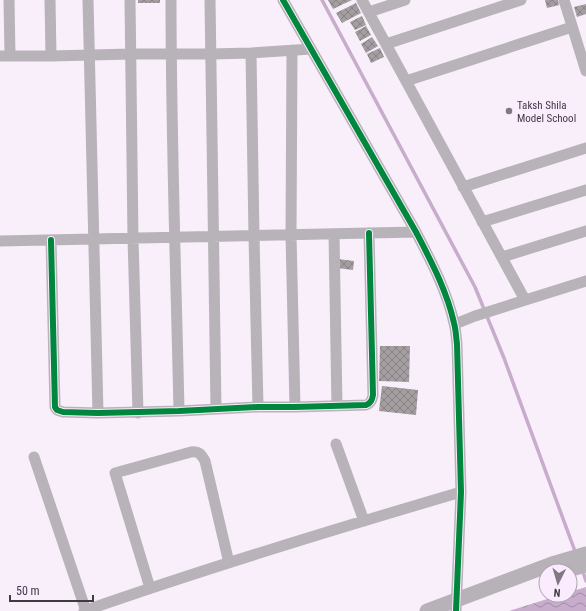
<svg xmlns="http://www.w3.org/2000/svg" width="586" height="611" viewBox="0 0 586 611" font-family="'Roboto Condensed',sans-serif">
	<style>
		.water { fill: url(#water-waves) }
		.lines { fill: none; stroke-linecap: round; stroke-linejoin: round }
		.stream { stroke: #c7accc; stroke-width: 3.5 }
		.building { fill: url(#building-cross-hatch) }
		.minor { stroke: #b7b3b8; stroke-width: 11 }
		.secondary { stroke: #b7b2b7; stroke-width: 15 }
		.cycleway-casing { stroke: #fbebfe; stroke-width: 8 }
		.cycleway { stroke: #00873e; stroke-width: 6 }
		.poi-dot { fill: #807982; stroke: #fbebfe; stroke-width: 1.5 }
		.labels { text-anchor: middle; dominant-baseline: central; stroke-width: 4; stroke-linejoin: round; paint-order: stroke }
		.poi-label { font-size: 11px; fill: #403a41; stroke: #fbebfe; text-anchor: start }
	</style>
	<defs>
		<pattern id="water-waves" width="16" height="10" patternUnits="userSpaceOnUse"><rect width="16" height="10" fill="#c7accc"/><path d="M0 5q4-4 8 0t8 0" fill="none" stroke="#a38da7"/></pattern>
		<pattern id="building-cross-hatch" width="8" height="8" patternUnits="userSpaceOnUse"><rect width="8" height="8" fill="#a49ea0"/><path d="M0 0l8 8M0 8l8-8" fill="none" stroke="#878284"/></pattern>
	</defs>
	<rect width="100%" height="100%" fill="#f8effa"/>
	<path class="water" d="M586 587V611H509L560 595H570V592Z"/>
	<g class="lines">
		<path class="stream" d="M322 0 475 287 504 358 576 554
			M582 569 586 581"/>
	</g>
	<path class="building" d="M138 0H160V3H138Z
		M328 0H352L333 9Z
		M545 0H558L559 5 547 8Z
		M356 3 361 13 342 23 336 13Z
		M586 4V14L577 17 574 7Z
		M362 16 366 25 355 30 350 22Z
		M366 26 371 35 360 41 355 32Z
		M372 37 378 46 366 53 361 44Z
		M380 48 384 57 371 63 367 54Z
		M338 259 354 261 353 270 337 268Z
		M380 346H410L409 382 379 381Z
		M382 386 418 390 416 415 379 411Z"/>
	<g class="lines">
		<path class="minor" d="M9 0 10 56
			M50 0 51 56
			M88 0 98 413
			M130 0 133 238 138 413
			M171 0C171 137 176 274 179 411
			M210 0 216 409
			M283 0 416 232C431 261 447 291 454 323 456 330 456 337 457 344L461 492 456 611
			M362 0 525 300
			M564 0 586 71
			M369 12 405 0
			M386 44 521 0
			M292 50 291 235 295 407
			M251 53 254 236 258 407
			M0 56H51L131 54H211L251 53 311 49
			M406 81 572 27
			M463 187 586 148
			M482 222 586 190
			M334 234 337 406
			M51 240 55 407 57 410 63 412 98 413 179 411 258 407H295L366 405C371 403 372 400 373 395L369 233
			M0 241 416 232
			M502 257 586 231
			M455 324 475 316 586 281
			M336 444 364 521
			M34 457 86 611
			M150 588 115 473 191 452C199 451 201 454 205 461L229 563
			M84 611C209 567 335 529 461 492"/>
		<path class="secondary" d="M564 571 586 565
			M427 611 552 564 586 554"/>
		<defs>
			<path id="cycleway" d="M283 0 416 232C431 261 447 291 454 323 456 330 456 337 457 344L461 492 456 611
				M51 240 55 407 57 410 63 412 98 413 179 411 258 407H295L366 405C371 403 372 400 373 395L369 233"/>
		</defs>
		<use href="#cycleway" class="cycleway-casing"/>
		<use href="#cycleway" class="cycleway"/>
	</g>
	<circle class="poi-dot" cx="509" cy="111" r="4"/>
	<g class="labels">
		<g class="poi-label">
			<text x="517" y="105">Taksh Shila<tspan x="517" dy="13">Model School</tspan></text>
		</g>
	</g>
	<g transform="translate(558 583) rotate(185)"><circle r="19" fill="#fbebfe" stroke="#b0a4b2"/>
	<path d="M0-3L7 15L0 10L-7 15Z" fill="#807982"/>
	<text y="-6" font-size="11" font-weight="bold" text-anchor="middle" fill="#403a41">N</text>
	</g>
	<path d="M10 595v6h83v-6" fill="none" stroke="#403a41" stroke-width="2"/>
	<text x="16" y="595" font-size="12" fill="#403a41" stroke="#fbebfe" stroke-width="3" paint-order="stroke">50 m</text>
</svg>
